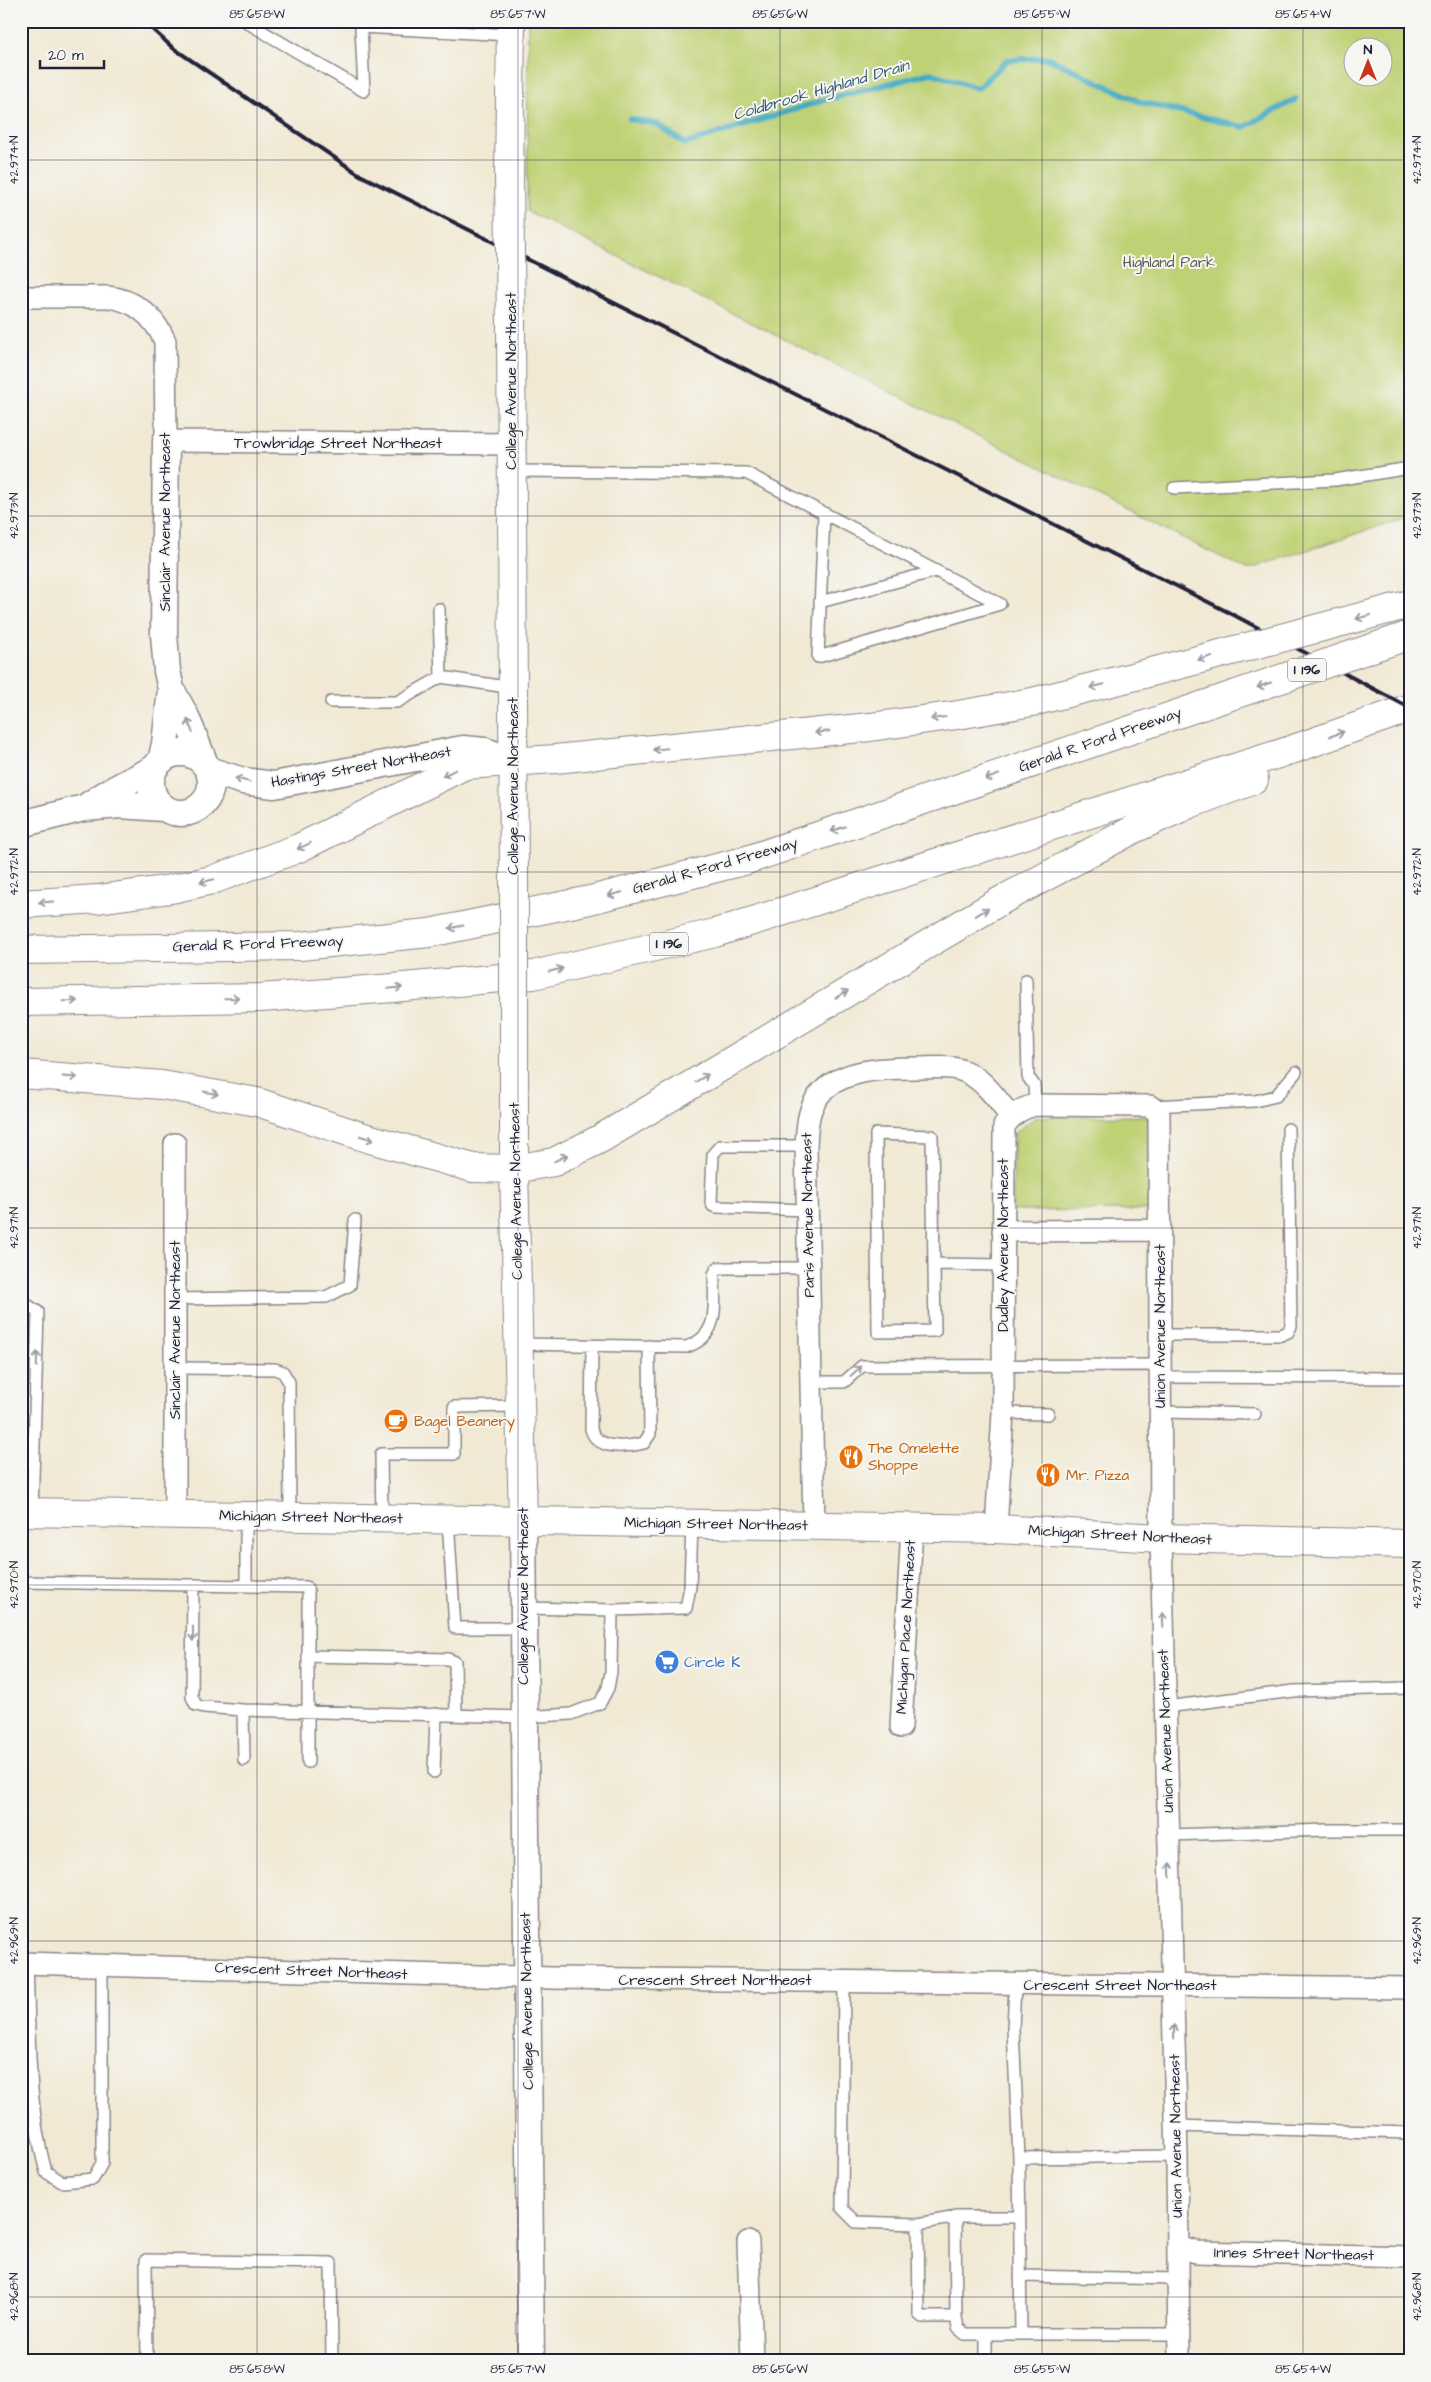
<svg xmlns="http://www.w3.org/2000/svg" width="1431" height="2382" viewBox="0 0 1431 2382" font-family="'Architects Daughter',sans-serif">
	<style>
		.green { fill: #bfd174; stroke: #707a58; fill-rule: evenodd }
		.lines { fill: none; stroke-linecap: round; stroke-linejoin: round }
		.stream { stroke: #41aac1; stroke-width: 6 }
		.service-casing { stroke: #8a8688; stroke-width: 14 }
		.minor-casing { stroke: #8a8688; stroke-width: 24 }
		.tertiary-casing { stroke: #8a8688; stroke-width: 29 }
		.secondary-casing { stroke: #8a8688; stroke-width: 30 }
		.motorway-casing { stroke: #8a8688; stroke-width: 30 }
		.service { stroke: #fff; stroke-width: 11 }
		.minor { stroke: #fff; stroke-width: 21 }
		.tertiary { stroke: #fff; stroke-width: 26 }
		.secondary { stroke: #fff; stroke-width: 28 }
		.motorway { stroke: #fff; stroke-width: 28 }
		.rail { stroke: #22223b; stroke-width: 4 }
		.secondary-bridge-casing { stroke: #8a8688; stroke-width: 30; stroke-linecap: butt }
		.motorway-bridge-casing { stroke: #8a8688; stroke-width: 30; stroke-linecap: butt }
		.secondary-bridge { stroke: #fff; stroke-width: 28 }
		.motorway-bridge { stroke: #fff; stroke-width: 28 }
		.oneway { stroke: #9c9ca7 }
		.ticks { fill: none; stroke: #22223b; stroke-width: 1; stroke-opacity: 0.45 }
		.labels { text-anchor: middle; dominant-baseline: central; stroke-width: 4; stroke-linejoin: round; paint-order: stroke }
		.shield { fill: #f6f6f2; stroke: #626272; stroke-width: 1 }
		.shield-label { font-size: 14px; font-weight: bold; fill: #22223b }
		.park-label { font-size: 15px; fill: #51574c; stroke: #f6f6f2 }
		.street-label { font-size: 15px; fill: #22223b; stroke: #f6f6f2 }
		.food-label { font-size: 15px; fill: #c56008; stroke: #f6f6f2; text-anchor: start }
		.shop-label { font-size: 15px; fill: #366cbe; stroke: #f6f6f2; text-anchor: start }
		.water-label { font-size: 16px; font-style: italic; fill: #2e5871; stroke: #f6f6f2 }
		.neatline { fill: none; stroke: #22223b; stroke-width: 2 }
		.ticks-label { font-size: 12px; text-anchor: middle; fill: #22223b }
	</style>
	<rect width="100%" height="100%" fill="#f6f6f2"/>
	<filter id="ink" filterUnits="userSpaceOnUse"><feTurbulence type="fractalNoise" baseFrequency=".02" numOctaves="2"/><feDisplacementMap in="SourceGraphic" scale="10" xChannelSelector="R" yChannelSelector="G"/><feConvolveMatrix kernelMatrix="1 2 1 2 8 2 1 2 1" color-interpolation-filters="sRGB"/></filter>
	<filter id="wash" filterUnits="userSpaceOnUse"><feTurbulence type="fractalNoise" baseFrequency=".0096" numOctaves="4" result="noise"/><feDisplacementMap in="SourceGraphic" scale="20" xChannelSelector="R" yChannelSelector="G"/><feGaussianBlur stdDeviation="1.12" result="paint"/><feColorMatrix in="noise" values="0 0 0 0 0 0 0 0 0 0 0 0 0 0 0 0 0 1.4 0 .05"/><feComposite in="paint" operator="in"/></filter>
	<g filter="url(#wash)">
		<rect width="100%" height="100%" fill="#f1e9d4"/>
		<path class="green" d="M528 21H1410V516L1247 570 527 211ZM1354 48H1384V78H1354Z
			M1148 1116 1149 1210 1013 1211 1014 1133 1036 1117Z"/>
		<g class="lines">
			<path class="stream" d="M630 119 657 124 685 144 824 100 931 73 978 88 1007 60 1048 58 1140 102 1244 127 1296 99"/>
		</g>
	</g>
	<g filter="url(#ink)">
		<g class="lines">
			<defs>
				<path id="service" d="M248 23 364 91 361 27 511 35
					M511 471 746 473 1000 604 818 657 824 514
					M1174 488 1335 480 1410 468
					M820 602 936 571
					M441 677 513 688
					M331 702H397L441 677 439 609
					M1026 980 1028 1077 1034 1085 1035 1105
					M1152 1106 1255 1101 1276 1096 1296 1072
					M876 1134 932 1136 935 1331 878 1332Z
					M806 1146H720L713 1154 711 1202 713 1206 717 1207 807 1210
					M934 1264 1003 1265
					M175 1299 326 1297 350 1285 355 1220
					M21 1301 38 1312 32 1512
					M1160 1335H1281L1288 1332 1291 1326 1288 1129
					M519 1344 686 1347C721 1336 714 1304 714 1274L718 1268H809
					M592 1346 591 1429C597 1451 627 1447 644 1443L650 1434 649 1346
					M175 1368 275 1369 283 1372 289 1382 290 1517
					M1160 1377 1410 1378
					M811 1382H844L862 1366 1160 1365
					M1161 1412 1255 1414
					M1003 1413 1048 1414
					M21 1442H34
					M246 1517V1586
					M382 1518 381 1454H454V1407L520 1406
					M448 1520 455 1628H524
					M21 1575V1582L306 1587 308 1591V1762
					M193 1585 192 1697 196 1705 204 1707 243 1710
					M524 1608 612 1610 686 1608 690 1587 692 1523
					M308 1656 448 1659 455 1662 456 1715
					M1166 1707 1294 1691 1410 1688
					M244 1760 243 1710 525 1717 571 1714 600 1703 608 1688 611 1672 612 1610
					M434 1772 436 1714
					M1169 1835 1327 1830H1410
					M27 1963C30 2033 27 2104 46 2172L62 2182 93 2179 102 2163V1965
					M844 1981 842 2208 856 2222 918 2224 919 2314 922 2317H956L958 2328 965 2334H1179
					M1015 1985 1013 2029 1019 2158 1021 2334
					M1176 2126 1410 2133
					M1019 2158 1177 2156
					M955 2217 956 2317
					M918 2224 957 2217H1019
					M1020 2276 1178 2279
					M986 2334V2361
					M147 2361 146 2260 331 2263 332 2361"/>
				<path id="minor" d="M21 297H108C135 300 154 316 165 341L166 441 511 444
					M175 1144V1516
					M1003 1231 1159 1230
					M814 1526 806 1146C807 1131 807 1115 815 1101 834 1069 883 1068 916 1068 933 1068 953 1065 968 1073 986 1082 999 1102 1011 1117
					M996 1529 1003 1413 1004 1126C1013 1114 1020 1109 1035 1105L1150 1106 1159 1114 1161 1538 1177 2156 1179 2361
					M901 1727 912 1527
					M21 1963 551 1978 1410 1988
					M748 2242 752 2361
					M1178 2247 1196 2252 1410 2257"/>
				<path id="tertiary" d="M166 441 164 634 167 671 171 689 186 717 205 764
					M151 783a30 30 0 1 1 60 0a30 30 0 1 1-60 0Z
					M161 761 165 744 171 689
					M208 770 243 781 274 785 463 749 485 751 510 760
					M89 805 109 792 155 768
					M21 824 84 808 120 805 163 808
					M523 1519 531 2361"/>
				<path id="secondary" d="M509 178 511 21
					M511 325 514 879
					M514 1014V1169L523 1519
					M21 1512 996 1529 1161 1538 1410 1544"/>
				<path id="motorway" d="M21 904 98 899 171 889 212 880 299 848 465 765 555 759 870 727 958 715 1032 702 1144 674
					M21 950 300 946 429 933 590 900 744 861 1204 705
					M21 1002 260 998 393 988 533 975 715 933 1291 750 1410 708
					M21 1074 162 1085 257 1102 367 1138 473 1168 514 1169 554 1162 600 1139 1002 900 1136 828 1192 803 1254 780"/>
			</defs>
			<use href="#service" class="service-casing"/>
			<use href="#minor" class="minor-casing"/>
			<use href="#tertiary" class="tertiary-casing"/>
			<use href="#secondary" class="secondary-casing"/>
			<use href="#motorway" class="motorway-casing"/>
			<use href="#service" class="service"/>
			<use href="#minor" class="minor"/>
			<use href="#tertiary" class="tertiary"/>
			<use href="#secondary" class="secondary"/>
			<use href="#motorway" class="motorway"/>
			<path class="rail" d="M143 21 173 48 360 175 1228 612 1410 708"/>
			<defs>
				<path id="secondary-bridge" d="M509 178 511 325
					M514 1014V879"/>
				<path id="motorway-bridge" d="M1144 674 1410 604
					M1204 705 1410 635"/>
			</defs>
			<use href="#secondary-bridge" class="secondary-bridge-casing"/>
			<use href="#motorway-bridge" class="motorway-bridge-casing"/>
			<use href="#secondary-bridge" class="secondary-bridge"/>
			<use href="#motorway-bridge" class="motorway-bridge"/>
		</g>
		<defs><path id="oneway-shaft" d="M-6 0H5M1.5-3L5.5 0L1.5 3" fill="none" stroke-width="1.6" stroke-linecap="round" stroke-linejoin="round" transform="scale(1.25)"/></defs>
		<g class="oneway">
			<use href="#oneway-shaft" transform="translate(1363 617) rotate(165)"/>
			<use href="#oneway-shaft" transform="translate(1205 658) rotate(165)"/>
			<use href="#oneway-shaft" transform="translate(1264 685) rotate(161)"/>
			<use href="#oneway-shaft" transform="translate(1097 686) rotate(166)"/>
			<use href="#oneway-shaft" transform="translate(938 718) rotate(172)"/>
			<use href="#oneway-shaft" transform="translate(190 726) rotate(-112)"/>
			<use href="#oneway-shaft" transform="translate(822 732) rotate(174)"/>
			<use href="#oneway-shaft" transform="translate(1337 734) rotate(-19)"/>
			<use href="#oneway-shaft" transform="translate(660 749) rotate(174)"/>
			<use href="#oneway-shaft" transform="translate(449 773) rotate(154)"/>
			<use href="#oneway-shaft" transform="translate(992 777) rotate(161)"/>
			<use href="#oneway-shaft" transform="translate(242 780) rotate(-167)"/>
			<use href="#oneway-shaft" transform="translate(838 829) rotate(161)"/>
			<use href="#oneway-shaft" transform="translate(304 846) rotate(155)"/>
			<use href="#oneway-shaft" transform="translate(207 881) rotate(167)"/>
			<use href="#oneway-shaft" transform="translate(615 894) rotate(166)"/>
			<use href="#oneway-shaft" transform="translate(46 902) rotate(176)"/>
			<use href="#oneway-shaft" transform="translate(982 912) rotate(-31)"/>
			<use href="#oneway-shaft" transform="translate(456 927) rotate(169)"/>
			<use href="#oneway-shaft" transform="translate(556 970) rotate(-13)"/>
			<use href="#oneway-shaft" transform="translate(395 988) rotate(-5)"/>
			<use href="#oneway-shaft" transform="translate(842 994) rotate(-31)"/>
			<use href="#oneway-shaft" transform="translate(232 998) rotate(-1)"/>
			<use href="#oneway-shaft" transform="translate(70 1001) rotate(-1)"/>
			<use href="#oneway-shaft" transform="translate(70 1077) rotate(4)"/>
			<use href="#oneway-shaft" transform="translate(702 1078) rotate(-31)"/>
			<use href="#oneway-shaft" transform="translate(211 1093) rotate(11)"/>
			<use href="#oneway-shaft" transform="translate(367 1138) rotate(17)"/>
			<use href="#oneway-shaft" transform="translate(561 1158) rotate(-26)"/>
			<use href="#oneway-shaft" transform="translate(37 1359) rotate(-88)"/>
			<use href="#oneway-shaft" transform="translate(856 1371) rotate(-41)"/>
			<use href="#oneway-shaft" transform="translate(1163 1620) rotate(-92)"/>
			<use href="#oneway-shaft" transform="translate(193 1634) rotate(90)"/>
			<use href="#oneway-shaft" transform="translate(1170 1870) rotate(-92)"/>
			<use href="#oneway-shaft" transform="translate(1174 2032) rotate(-91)"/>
		</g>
	</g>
	<path class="ticks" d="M257 21V2361M518 21V2361M780 21V2361M1042 21V2361M1303 21V2361M21 160H1410M21 516H1410M21 872H1410M21 1228H1410M21 1585H1410M21 1941H1410M21 2297H1410"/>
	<defs>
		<symbol id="cafe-disc" viewBox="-11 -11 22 22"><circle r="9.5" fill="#e8710a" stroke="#f6f6f2"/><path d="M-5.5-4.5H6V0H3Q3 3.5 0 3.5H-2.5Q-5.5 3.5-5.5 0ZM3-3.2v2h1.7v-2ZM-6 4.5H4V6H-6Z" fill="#fff"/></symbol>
		<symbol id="restaurant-disc" viewBox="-11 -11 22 22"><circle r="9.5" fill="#e8710a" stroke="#f6f6f2"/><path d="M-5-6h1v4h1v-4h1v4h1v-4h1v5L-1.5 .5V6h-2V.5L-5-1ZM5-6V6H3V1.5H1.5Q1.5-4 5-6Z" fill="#fff"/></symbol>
		<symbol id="supermarket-disc" viewBox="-11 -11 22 22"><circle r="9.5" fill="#3f7fe0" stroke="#f6f6f2"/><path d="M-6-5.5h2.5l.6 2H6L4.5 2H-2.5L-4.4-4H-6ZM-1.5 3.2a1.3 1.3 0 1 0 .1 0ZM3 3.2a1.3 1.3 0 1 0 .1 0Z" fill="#fff"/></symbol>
	</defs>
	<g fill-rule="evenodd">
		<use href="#cafe-disc" x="382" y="1407" width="28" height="28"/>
		<use href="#restaurant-disc" x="837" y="1443" width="28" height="28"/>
		<use href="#restaurant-disc" x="1034" y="1461" width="28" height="28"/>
		<use href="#supermarket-disc" x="653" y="1648" width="28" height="28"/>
	</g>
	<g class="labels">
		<g class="shield">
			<rect x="1288" y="658.5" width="38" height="23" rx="4"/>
			<rect x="650" y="932.5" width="38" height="23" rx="4"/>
		</g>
		<g class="shield-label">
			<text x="1307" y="670">I 196</text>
			<text x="669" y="944">I 196</text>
		</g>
		<g class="park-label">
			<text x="1169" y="262">Highland Park</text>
		</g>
		<g class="street-label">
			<text transform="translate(511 381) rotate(-90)">College Avenue Northeast</text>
			<text x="338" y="443">Trowbridge Street Northeast</text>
			<text transform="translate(165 522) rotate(-90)">Sinclair Avenue Northeast</text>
			<text transform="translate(1100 740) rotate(-19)">Gerald R Ford Freeway</text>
			<text transform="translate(361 767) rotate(-10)">Hastings Street Northeast</text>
			<text transform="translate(513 786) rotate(-90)">College Avenue Northeast</text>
			<text transform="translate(715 866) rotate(-16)">Gerald R Ford Freeway</text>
			<text transform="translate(258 944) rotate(-2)">Gerald R Ford Freeway</text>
			<text transform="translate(516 1191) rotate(-91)">College Avenue Northeast</text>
			<text transform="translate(808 1215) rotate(-91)">Paris Avenue Northeast</text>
			<text transform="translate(1003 1245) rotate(-90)">Dudley Avenue Northeast</text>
			<text transform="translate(1160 1326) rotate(-90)">Union Avenue Northeast</text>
			<text transform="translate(175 1330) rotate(-90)">Sinclair Avenue Northeast</text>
			<text transform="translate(311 1517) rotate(1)">Michigan Street Northeast</text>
			<text transform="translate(716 1524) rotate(1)">Michigan Street Northeast</text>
			<text transform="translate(1120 1535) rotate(3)">Michigan Street Northeast</text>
			<text transform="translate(523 1596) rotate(-90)">College Avenue Northeast</text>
			<text transform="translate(906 1627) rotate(-87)">Michigan Place Northeast</text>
			<text transform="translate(1166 1731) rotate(-92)">Union Avenue Northeast</text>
			<text transform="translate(311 1971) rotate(2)">Crescent Street Northeast</text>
			<text x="715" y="1980">Crescent Street Northeast</text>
			<text x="1120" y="1985">Crescent Street Northeast</text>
			<text transform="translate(527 2001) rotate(-91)">College Avenue Northeast</text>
			<text transform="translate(1176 2136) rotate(-91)">Union Avenue Northeast</text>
			<text transform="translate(1294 2254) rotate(1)">Innes Street Northeast</text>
		</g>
		<g class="food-label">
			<text x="414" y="1421">Bagel Beanery</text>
			<text x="868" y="1448">The Omelette<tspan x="868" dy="17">Shoppe</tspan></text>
			<text x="1066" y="1475">Mr. Pizza</text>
		</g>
		<g class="shop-label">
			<text x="684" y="1662">Circle K</text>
		</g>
		<g class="water-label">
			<text transform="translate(821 90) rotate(-16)">Coldbrook Highland Drain</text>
		</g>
	</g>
	<rect width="1431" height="2382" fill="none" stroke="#f6f6f2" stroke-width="55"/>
	<g transform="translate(1368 62)"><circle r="24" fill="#f6f6f2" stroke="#a1a1a9"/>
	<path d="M0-4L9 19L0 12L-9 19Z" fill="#c8321e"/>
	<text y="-8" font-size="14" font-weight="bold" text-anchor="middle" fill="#22223b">N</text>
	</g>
	<path d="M40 60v8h64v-8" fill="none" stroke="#22223b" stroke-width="2.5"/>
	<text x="48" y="60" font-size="15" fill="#22223b" stroke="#f6f6f2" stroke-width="4" paint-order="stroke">20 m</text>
	<rect x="28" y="28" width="1376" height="2326" class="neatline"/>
	<g class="ticks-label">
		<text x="257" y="18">85.658°W</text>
		<text x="518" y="18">85.657°W</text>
		<text x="780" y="18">85.656°W</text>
		<text x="1042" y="18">85.655°W</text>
		<text x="1303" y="18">85.654°W</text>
		<text transform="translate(14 160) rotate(-90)" y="4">42.974°N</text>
		<text transform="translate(1417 160) rotate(-90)" y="4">42.974°N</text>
		<text transform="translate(14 516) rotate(-90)" y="4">42.973°N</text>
		<text transform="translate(1417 516) rotate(-90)" y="4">42.973°N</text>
		<text transform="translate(14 872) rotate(-90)" y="4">42.972°N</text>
		<text transform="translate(1417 872) rotate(-90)" y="4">42.972°N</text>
		<text transform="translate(14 1228) rotate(-90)" y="4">42.971°N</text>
		<text transform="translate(1417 1228) rotate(-90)" y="4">42.971°N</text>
		<text transform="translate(14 1585) rotate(-90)" y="4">42.970°N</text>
		<text transform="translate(1417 1585) rotate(-90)" y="4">42.970°N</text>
		<text transform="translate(14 1941) rotate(-90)" y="4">42.969°N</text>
		<text transform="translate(1417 1941) rotate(-90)" y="4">42.969°N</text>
		<text transform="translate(14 2297) rotate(-90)" y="4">42.968°N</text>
		<text transform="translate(1417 2297) rotate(-90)" y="4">42.968°N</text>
		<text x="257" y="2373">85.658°W</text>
		<text x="518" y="2373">85.657°W</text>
		<text x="780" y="2373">85.656°W</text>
		<text x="1042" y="2373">85.655°W</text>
		<text x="1303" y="2373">85.654°W</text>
	</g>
</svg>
